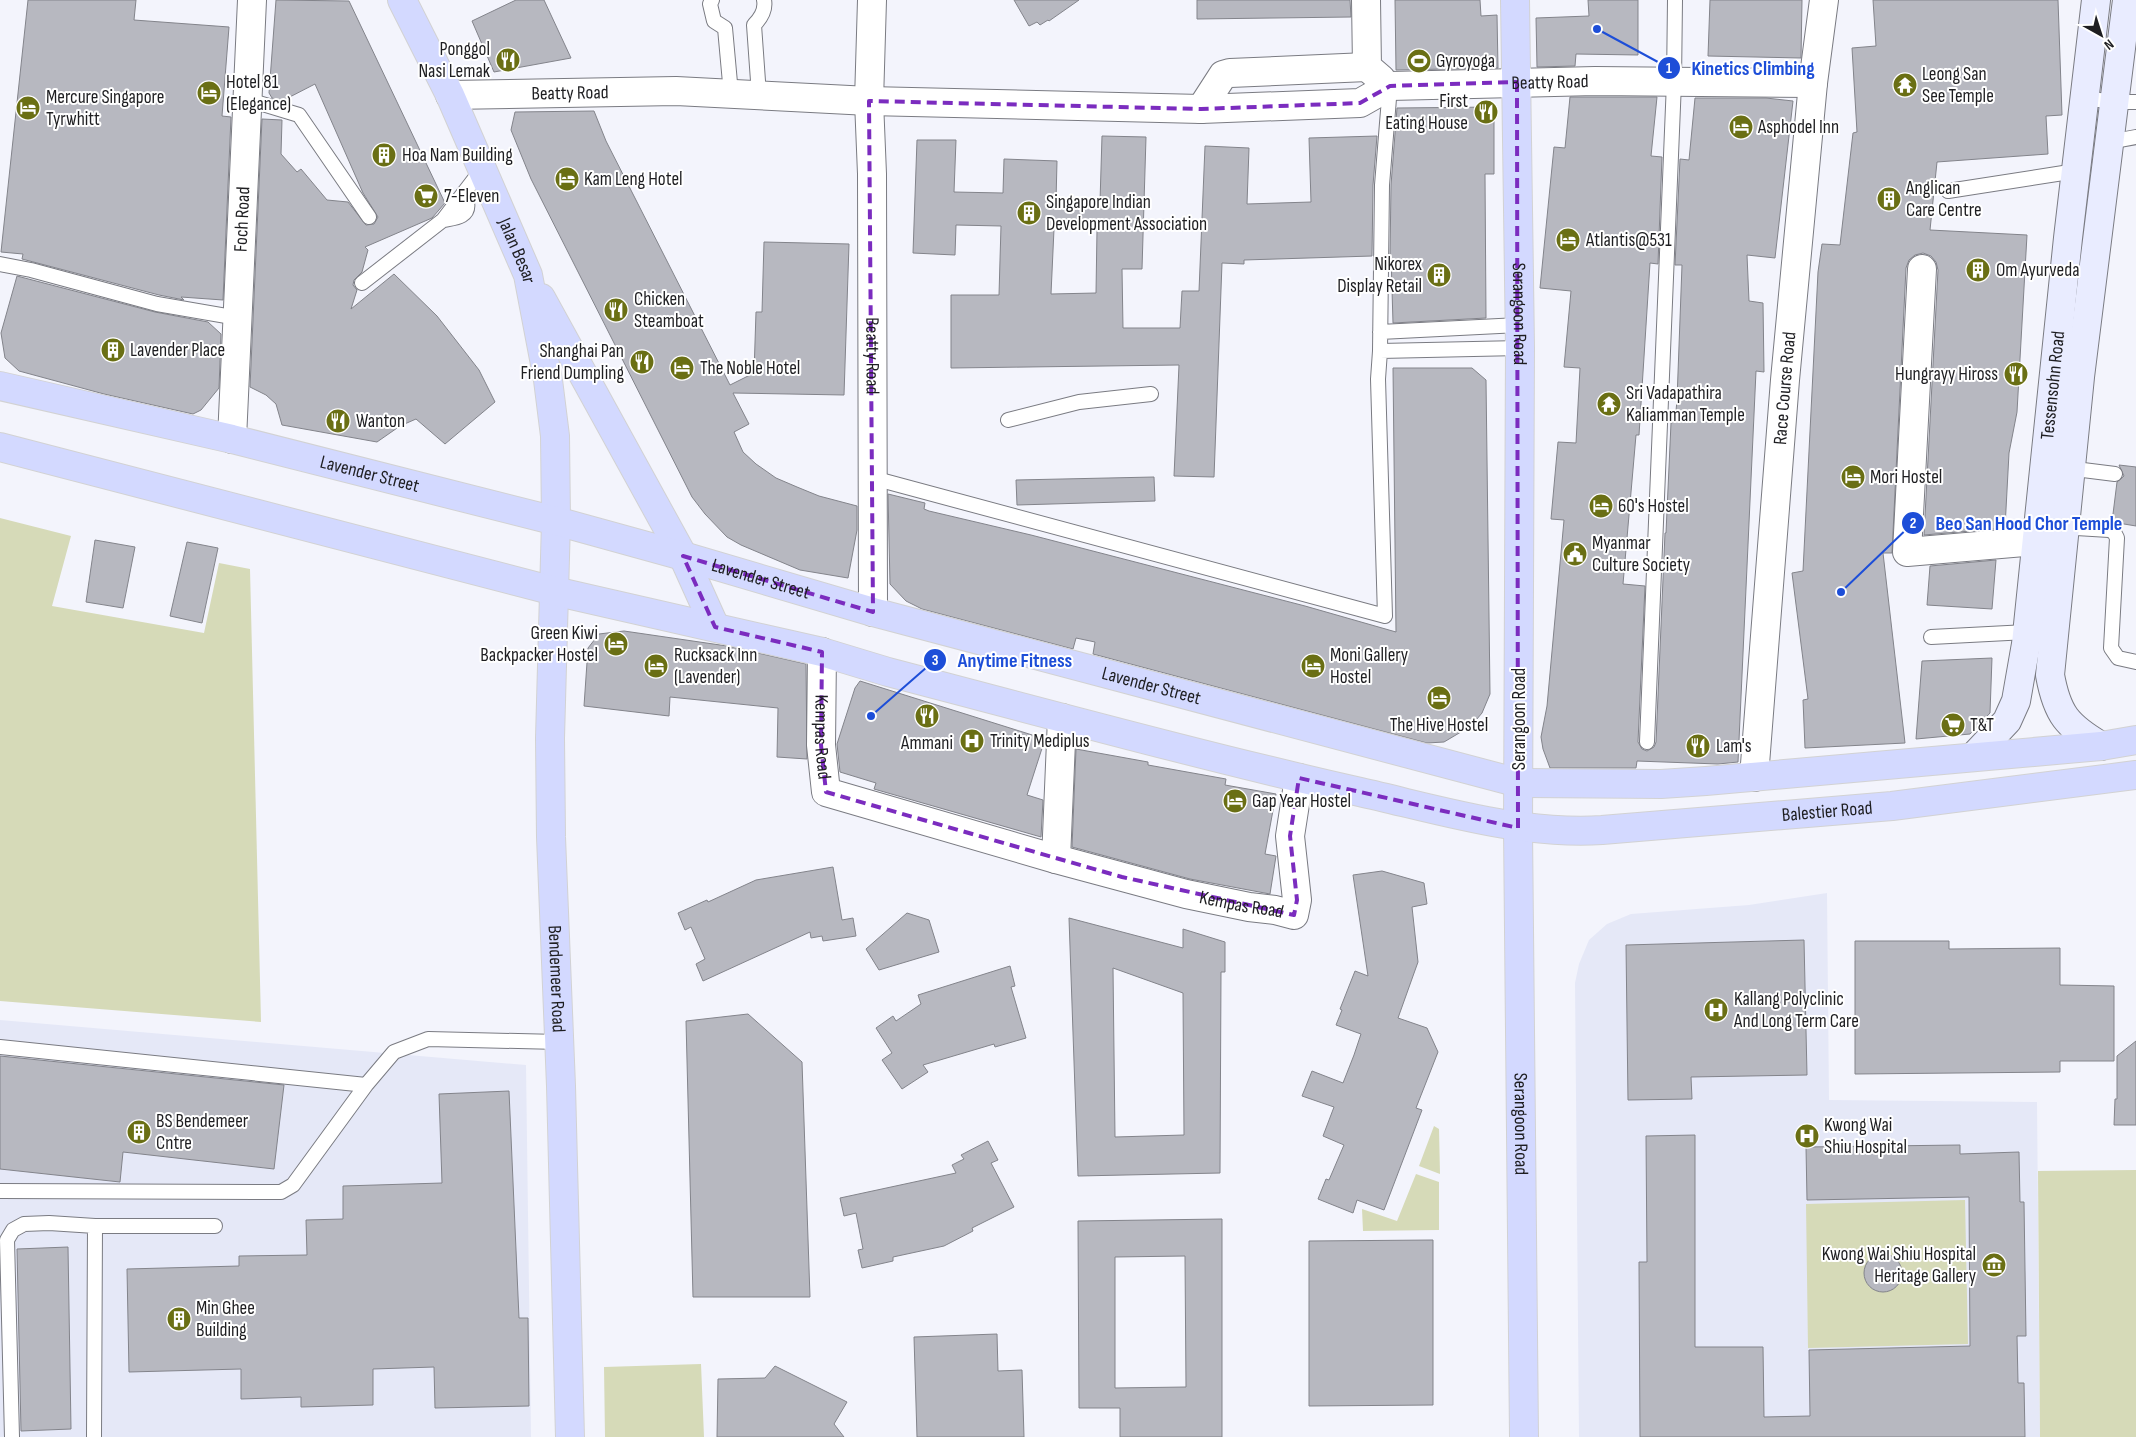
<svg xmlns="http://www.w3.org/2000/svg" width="2136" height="1437" viewBox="0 0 2136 1437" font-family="'Sofia Sans Condensed',sans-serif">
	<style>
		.built { fill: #e5e8f7 }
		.green { fill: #d6dab8 }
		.building { fill: #b7b8c0; stroke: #83848b; fill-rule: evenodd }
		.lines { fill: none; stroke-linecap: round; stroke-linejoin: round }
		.lane-casing { stroke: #7a7b82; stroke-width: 16 }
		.street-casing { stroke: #7a7b82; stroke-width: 30 }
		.secondary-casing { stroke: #7a7b82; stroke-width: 30 }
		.primary-casing { stroke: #d2d2d3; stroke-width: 30 }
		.lane { stroke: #fff; stroke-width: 14 }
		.street { stroke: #fff; stroke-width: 28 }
		.secondary { stroke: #e9ecff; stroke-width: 28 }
		.primary { stroke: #d3d9ff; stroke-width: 28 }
		.marked { fill: none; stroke: #7b2cbf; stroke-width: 4; stroke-dasharray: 10 6; stroke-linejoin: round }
		.labels { text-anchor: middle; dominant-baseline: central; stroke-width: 4; stroke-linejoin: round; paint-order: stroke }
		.poi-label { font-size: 19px; fill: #1e1e21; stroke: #fff; text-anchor: start }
		.street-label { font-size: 19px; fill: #1e1e21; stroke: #fff }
		.leader { fill: none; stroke: #1d4ed8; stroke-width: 2 }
		.callout-dot { fill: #1d4ed8; stroke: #fff; stroke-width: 2 }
		.mark-label { font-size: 15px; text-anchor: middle; font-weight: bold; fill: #fff }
		.callout-label { font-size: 20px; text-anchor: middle; font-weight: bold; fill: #1d4ed8; stroke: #fff; stroke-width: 4; stroke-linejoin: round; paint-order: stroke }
	</style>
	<rect width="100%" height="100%" fill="#f3f4fc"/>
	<path class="built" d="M1827 893 1829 1100 2037 1102 2040 1437H1579L1575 983 1579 964 1589 940 1607 924 1631 914 1749 905Z
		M0 1020 526 1065 531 1437H0Z"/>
	<path class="green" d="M0 518 71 536 52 606 204 633 219 563 250 569 261 1022 0 1001Z
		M1434 1126 1439 1129 1440 1174 1419 1166Z
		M2136 1170V1437H2040L2038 1171Z
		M1416 1174 1439 1182V1230L1363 1231 1362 1209 1397 1221Z
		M1965 1200 1968 1344 1808 1348 1806 1204Z
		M701 1364 704 1437H605L604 1367Z"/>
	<path class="building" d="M28 0H136L134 20 229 27 222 116 231 117 223 300 181 297 184 300 159 295 22 259 23 254 1 252Z
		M276 0 349 1 445 203 432 218 365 247 368 250 362 272 354 280 353 285 357 290 351 309 394 274 437 316 479 370 495 402 445 444 416 419 400 426 377 442 282 425 276 404 266 395 250 387 262 119 282 120 281 154 297 172 301 169 327 200 348 202 366 225 374 224 378 217 363 193 315 84 282 101 272 98 269 93Z
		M516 0H544L571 58 494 72 472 21Z
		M1014 0H1079L1049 21 1048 20 1040 25 1037 22 1029 26Z
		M1197 0H1350L1351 17 1197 19Z
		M1395 0H1480L1481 16 1497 15 1498 68 1396 70Z
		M1588 0H1638V55L1576 54 1575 66 1537 67 1536 18 1589 16Z
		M1710 0H1802L1801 58 1708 56Z
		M1873 0H2058L2062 115 2046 116 2048 154 1937 162 1930 230 2027 235 2017 412 2009 453 2005 528 1924 535 1938 270 1936 262 1931 256 1923 253 1915 255 1909 260 1906 268 1892 553H1883L1905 743 1805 748 1803 700 1808 699 1792 573 1803 571 1818 272 1822 244 1840 245 1853 133 1857 132 1852 48 1876 46Z
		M1570 97H1657L1651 156 1662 157 1658 264 1650 263 1639 435H1636L1623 584 1645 586 1638 742 1642 749 1647 751 1654 747 1656 742 1665 533H1666L1671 423 1675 422 1677 400 1682 265H1675L1680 159 1689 160 1695 98H1766L1793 101 1775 258 1747 255 1749 301 1763 303 1764 372 1756 371 1738 762 1718 764 1637 761 1636 768H1550L1543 749 1541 737 1547 706 1564 520 1551 519 1558 442 1576 443 1580 368 1564 367 1571 291 1540 288 1554 147 1565 148Z
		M1494 107V174H1485L1486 318 1393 323 1391 256H1390L1391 185 1397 108Z
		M594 111 606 141 730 385 754 373 756 312H762L764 242 849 244 844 395 733 393 749 424 734 432 743 452 756 464 776 478 797 487 819 496 857 506V530L848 578 800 570 741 545 727 537 705 514 692 497 531 179 511 130 515 112Z
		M1102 136 1146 137 1142 269H1122L1123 328H1180L1182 291H1199L1205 146 1249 148 1247 204 1311 202 1309 138 1377 136 1373 185 1372 256 1244 260V264L1222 263 1214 477 1174 476 1179 365 951 368V295H999L1001 226 956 225 955 255 913 253 917 140H956L954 192 1003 193 1004 159 1057 161 1056 201 1100 202ZM1054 229 1097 230 1096 293 1051 294Z
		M17 276 155 312 208 322 221 334 219 388 201 410 193 414 104 394 19 371 5 358 1 333Z
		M1393 368H1472L1486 380 1490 694 1482 713 1471 726 1444 742 1427 743 1093 654 1095 642 1076 638 1073 649 922 609 906 601 890 584 888 494 925 503 924 509 929 511 1031 535 1305 606 1396 632Z
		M2119 465 2136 467V526L2112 522 2117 482 2124 476Z
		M1154 477 1155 501 1017 505 1016 480Z
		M95 540 135 547 123 608 86 602Z
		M187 542 218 548 202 623 170 616Z
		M1996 560 1992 609 1927 605 1930 566Z
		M624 631 727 646 806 664 807 759 777 757 778 708 670 697 669 716 584 706 588 648 599 634Z
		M1992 658 1990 713 1970 734 1916 739 1922 661Z
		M860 681 1045 739 1027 795 1043 800 1041 837 874 789 876 783 840 772 837 744 855 688Z
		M1076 749 1148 762V765L1226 779 1225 785 1276 794 1265 854 1276 856 1270 894 1190 879 1072 847Z
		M833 867 842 920 853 918 856 936 823 941 822 936 811 938 810 932 703 981 696 964 705 959 691 927 685 930 678 913 707 900 708 902 756 880Z
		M1382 871 1424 883 1427 904 1412 907 1418 962 1398 1018 1427 1028 1438 1052 1416 1108 1422 1110 1384 1210 1357 1200 1353 1213 1318 1199 1326 1179 1329 1180 1344 1145 1323 1136 1334 1107 1302 1096 1312 1071 1343 1083 1354 1055 1361 1034 1336 1025 1342 1010 1340 1009 1355 971 1368 976 1353 875Z
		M907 913 929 920 939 952 879 970 866 949Z
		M1069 918 1183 948V929L1225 942V972H1221L1220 1173 1078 1176ZM1113 968 1183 993 1184 1135 1115 1137Z
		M1804 940 1807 1075 1691 1077 1692 1099 1628 1100 1626 945Z
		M1855 941H1949V949L2060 948V985L2114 986V1061H2060V1072L1855 1074Z
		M1010 966 1015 986 1011 987 1026 1038 995 1047 994 1044 923 1065 928 1072 902 1089 882 1060 892 1053 876 1028 893 1016 896 1021 921 1004 918 995Z
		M748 1014 802 1062 810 1297H693L686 1021Z
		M2136 1041V1125H2114L2115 1099H2117V1056Z
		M0 1056 284 1085 274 1169 123 1152 120 1182 0 1169Z
		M509 1091 519 1318H528L529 1406 435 1408 434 1367 373 1369V1405L301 1407V1397L241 1399V1369L129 1372 127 1269 239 1266V1256L307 1255 306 1220 343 1219V1186L442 1183 439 1094Z
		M1695 1135V1347H1763L1764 1417 1810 1416 1809 1350 1970 1346 1969 1197 1807 1200 1806 1147 1960 1145V1154L2019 1152 2020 1202H2024L2026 1336H2017L2018 1383H2024L2025 1437H1640L1639 1262H1647L1646 1136Z
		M988 1141 998 1160 991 1163 1014 1207 972 1228 973 1231 944 1246 893 1257V1261L862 1268 858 1250 863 1249 856 1213 844 1216 840 1198 956 1173 952 1165 964 1159 961 1155Z
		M1222 1219V1437H1120V1408H1079L1078 1221ZM1185 1256 1186 1387 1115 1388V1257Z
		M1433 1240V1405L1309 1406V1241Z
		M68 1247 71 1429 21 1431 17 1249Z
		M1864 1273a19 19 0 1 1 38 0a19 19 0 1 1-38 0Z
		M997 1334 998 1371 1022 1370 1024 1437H917L914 1337Z
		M775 1366 847 1402 834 1424 844 1437H717L718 1379 765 1378Z"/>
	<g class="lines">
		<defs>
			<path id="lane" d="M712 0 710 4 714 21 725 28 731 94
				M759 95 754 25C761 18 766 10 764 0
				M2084 98 2114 102H2136
				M249 100 299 115 369 217
				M2109 142 2136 137
				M1948 191 2076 171
				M443 220C453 218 470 218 467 202 466 197 465 195 466 190
				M0 264 31 270 157 304 238 318
				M362 283 443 220 482 169
				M1380 332 1519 325
				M1380 351 1520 348
				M1008 420 1079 402 1151 394
				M2067 468 2115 474
				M873 478 1385 616 1378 379 1380 351 1382 185 1390 86
				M2060 527 2109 530 2114 532 2117 538 2111 648 2118 658 2136 662
				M1931 637 2027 632
				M1647 742 1674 82 1675 0
				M0 1047 366 1085
				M0 1191 281 1192 293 1185 366 1085 394 1052 428 1039 559 1042
				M12 1437 7 1240 13 1230 24 1224 49 1223 95 1226H215
				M94 1437 95 1226"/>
			<g id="street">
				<path id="s1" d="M872 0 869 101 872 174 873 612"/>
				<path d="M1366 0 1367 67 1381 79"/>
				<path id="s2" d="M450 95 676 91 869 101 1201 109 1360 103 1390 86 1595 81 1813 83"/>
				<path d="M1201 109 1223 75 1230 73 1367 67"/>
				<path d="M1922 269 1907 552 2037 541"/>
				<path id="s3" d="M232 439 252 0"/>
				<path id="s4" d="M822 652 821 745 826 792 1056 859 1186 894 1249 907 1275 910 1294 915 1297 900 1290 836 1299 778"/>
				<path id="s5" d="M1754 777 1785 380 1813 83 1824 0"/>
				<path d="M1056 859 1062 718"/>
			</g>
			<g id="secondary">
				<path d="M2101 746C2067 726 2057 714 2050 675L2080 377 2127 0"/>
				<path id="s6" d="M1974 756 2007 721 2016 701 2026 644 2068 238 2096 0"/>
			</g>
			<g id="primary">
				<path id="s7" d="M402 0 450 95 528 275 548 380 555 436 556 521 550 738 551 837 561 1086 570 1437"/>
				<path id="s8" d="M1515 0 1520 348 1518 828 1524 1437"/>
				<path d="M541 298 683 556 715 627"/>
				<path id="s9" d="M0 386 232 439 556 521 683 556 873 612 1519 783 1661 784 1706 781 2101 746 2136 740"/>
				<path id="s10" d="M0 447 554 591 822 652 888 672C1045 713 1202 756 1360 792 1440 810 1519 835 1602 830L1892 806 2136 775"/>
			</g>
		</defs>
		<use href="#lane" class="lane-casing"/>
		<use href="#street" class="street-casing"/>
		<use href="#secondary" class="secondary-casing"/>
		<use href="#primary" class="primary-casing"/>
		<use href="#lane" class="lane"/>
		<use href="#street" class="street"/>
		<use href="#secondary" class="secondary"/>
		<use href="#primary" class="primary"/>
	</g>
	<path class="marked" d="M1517 82 1518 828 1299 778 1290 836 1297 900 1294 915 1122 877 826 792 821 745 822 652 715 627 683 556 873 612 869 101 1201 109 1360 103 1390 86Z"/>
	<defs>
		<symbol id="restaurant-disc" viewBox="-11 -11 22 22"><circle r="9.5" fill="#6a6f14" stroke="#fff"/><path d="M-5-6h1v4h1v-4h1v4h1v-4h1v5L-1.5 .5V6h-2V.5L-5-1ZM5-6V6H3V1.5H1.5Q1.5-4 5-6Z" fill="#fff"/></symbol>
		<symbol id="stadium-disc" viewBox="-11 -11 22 22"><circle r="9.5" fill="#6a6f14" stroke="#fff"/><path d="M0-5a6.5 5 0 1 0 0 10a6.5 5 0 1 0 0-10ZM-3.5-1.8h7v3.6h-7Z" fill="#fff"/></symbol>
		<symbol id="temple-disc" viewBox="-11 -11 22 22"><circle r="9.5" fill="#6a6f14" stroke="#fff"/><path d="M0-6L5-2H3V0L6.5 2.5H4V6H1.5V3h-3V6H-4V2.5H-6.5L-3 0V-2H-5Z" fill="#fff"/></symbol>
		<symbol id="hotel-disc" viewBox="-11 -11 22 22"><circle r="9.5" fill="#6a6f14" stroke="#fff"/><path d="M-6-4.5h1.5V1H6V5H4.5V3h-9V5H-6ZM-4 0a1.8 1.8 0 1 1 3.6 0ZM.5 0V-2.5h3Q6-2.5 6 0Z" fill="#fff"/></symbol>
		<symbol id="building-disc" viewBox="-11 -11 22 22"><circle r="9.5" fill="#6a6f14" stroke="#fff"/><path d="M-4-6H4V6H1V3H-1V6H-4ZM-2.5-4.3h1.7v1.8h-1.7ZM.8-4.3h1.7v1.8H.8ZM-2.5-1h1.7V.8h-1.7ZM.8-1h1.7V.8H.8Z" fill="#fff"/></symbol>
		<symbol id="supermarket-disc" viewBox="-11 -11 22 22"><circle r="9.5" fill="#6a6f14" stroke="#fff"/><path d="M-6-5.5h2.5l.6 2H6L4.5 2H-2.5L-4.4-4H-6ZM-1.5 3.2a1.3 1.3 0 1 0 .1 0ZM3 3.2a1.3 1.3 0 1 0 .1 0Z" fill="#fff"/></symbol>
		<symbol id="civic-disc" viewBox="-11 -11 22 22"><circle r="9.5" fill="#6a6f14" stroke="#fff"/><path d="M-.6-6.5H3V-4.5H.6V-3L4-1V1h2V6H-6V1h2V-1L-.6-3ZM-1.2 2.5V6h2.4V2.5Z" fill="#fff"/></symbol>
		<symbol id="hospital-disc" viewBox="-11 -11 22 22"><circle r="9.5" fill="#6a6f14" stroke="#fff"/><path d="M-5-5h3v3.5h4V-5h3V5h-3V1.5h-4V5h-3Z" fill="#fff"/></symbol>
		<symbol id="museum-disc" viewBox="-11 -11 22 22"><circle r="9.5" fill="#6a6f14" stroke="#fff"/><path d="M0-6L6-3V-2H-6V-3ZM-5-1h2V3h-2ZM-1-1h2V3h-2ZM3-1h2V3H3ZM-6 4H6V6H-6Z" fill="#fff"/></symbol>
	</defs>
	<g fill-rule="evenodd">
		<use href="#restaurant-disc" x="494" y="46" width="28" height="28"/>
		<use href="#stadium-disc" x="1405" y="47" width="28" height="28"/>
		<use href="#temple-disc" x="1891" y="71" width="28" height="28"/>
		<use href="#hotel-disc" x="195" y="79" width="28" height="28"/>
		<use href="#hotel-disc" x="14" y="94" width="28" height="28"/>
		<use href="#restaurant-disc" x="1472" y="98" width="28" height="28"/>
		<use href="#hotel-disc" x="1727" y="113" width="28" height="28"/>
		<use href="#building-disc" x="370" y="141" width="28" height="28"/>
		<use href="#hotel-disc" x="553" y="165" width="28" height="28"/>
		<use href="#supermarket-disc" x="412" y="182" width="28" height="28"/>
		<use href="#building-disc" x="1875" y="185" width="28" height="28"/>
		<use href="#building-disc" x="1015" y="199" width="28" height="28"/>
		<use href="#hotel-disc" x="1554" y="226" width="28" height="28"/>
		<use href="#building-disc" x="1964" y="256" width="28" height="28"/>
		<use href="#building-disc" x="1425" y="261" width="28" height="28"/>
		<use href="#restaurant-disc" x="602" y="296" width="28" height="28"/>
		<use href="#building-disc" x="99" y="336" width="28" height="28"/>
		<use href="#restaurant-disc" x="628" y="348" width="28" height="28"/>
		<use href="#hotel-disc" x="668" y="354" width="28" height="28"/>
		<use href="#restaurant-disc" x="2002" y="360" width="28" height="28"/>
		<use href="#temple-disc" x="1595" y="390" width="28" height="28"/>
		<use href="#restaurant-disc" x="324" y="407" width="28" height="28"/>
		<use href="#hotel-disc" x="1839" y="463" width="28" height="28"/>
		<use href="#hotel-disc" x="1587" y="492" width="28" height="28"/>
		<use href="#civic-disc" x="1561" y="540" width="28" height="28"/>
		<use href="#hotel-disc" x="602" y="630" width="28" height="28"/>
		<use href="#hotel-disc" x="642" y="652" width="28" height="28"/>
		<use href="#hotel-disc" x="1299" y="652" width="28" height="28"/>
		<use href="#hotel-disc" x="1425" y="684" width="28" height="28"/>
		<use href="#restaurant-disc" x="913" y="702" width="28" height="28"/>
		<use href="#supermarket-disc" x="1939" y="711" width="28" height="28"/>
		<use href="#hospital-disc" x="958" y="727" width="28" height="28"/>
		<use href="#restaurant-disc" x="1684" y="732" width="28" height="28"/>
		<use href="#hotel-disc" x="1221" y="787" width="28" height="28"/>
		<use href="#hospital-disc" x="1702" y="996" width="28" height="28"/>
		<use href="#building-disc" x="125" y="1118" width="28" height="28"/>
		<use href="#hospital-disc" x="1793" y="1122" width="28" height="28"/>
		<use href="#museum-disc" x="1980" y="1251" width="28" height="28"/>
		<use href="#building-disc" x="165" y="1305" width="28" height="28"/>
	</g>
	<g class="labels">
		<g class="poi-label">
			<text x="490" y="49" text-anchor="end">Ponggol<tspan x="490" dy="22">Nasi Lemak</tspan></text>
			<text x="1436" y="61">Gyroyoga</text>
			<text x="1922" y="74">Leong San<tspan x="1922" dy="22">See Temple</tspan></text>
			<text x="226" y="82">Hotel 81<tspan x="226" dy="22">(Elegance)</tspan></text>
			<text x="46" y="97">Mercure Singapore<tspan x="46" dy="22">Tyrwhitt</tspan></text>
			<text x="1468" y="101" text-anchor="end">First<tspan x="1468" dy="22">Eating House</tspan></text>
			<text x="1758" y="127">Asphodel Inn</text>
			<text x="402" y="155">Hoa Nam Building</text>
			<text x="584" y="179">Kam Leng Hotel</text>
			<text x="1906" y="188">Anglican<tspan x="1906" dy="22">Care Centre</tspan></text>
			<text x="444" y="196">7-Eleven</text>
			<text x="1046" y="202">Singapore Indian<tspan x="1046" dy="22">Development Association</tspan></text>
			<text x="1586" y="240">Atlantis@531</text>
			<text x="1422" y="264" text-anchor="end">Nikorex<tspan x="1422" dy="22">Display Retail</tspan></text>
			<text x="1996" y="270">Om Ayurveda</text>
			<text x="634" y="299">Chicken<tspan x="634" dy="22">Steamboat</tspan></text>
			<text x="130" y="350">Lavender Place</text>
			<text x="624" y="351" text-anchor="end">Shanghai Pan<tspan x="624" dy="22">Friend Dumpling</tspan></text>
			<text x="700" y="368">The Noble Hotel</text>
			<text x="1998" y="374" text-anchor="end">Hungrayy Hiross</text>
			<text x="1626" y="393">Sri Vadapathira<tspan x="1626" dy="22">Kaliamman Temple</tspan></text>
			<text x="356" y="421">Wanton</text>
			<text x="1870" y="477">Mori Hostel</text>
			<text x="1618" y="506">60's Hostel</text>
			<text x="1592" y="543">Myanmar<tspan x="1592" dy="22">Culture Society</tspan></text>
			<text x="598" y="633" text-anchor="end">Green Kiwi<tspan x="598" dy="22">Backpacker Hostel</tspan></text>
			<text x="674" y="655">Rucksack Inn<tspan x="674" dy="22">(Lavender)</tspan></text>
			<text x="1330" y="655">Moni Gallery<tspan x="1330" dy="22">Hostel</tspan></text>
			<text x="1439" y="725" text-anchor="middle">The Hive Hostel</text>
			<text x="1970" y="725">T&amp;T</text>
			<text x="990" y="741">Trinity Mediplus</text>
			<text x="927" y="743" text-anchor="middle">Ammani</text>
			<text x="1716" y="746">Lam's</text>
			<text x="1252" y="801">Gap Year Hostel</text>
			<text x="1734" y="999">Kallang Polyclinic<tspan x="1734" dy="22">And Long Term Care</tspan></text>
			<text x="156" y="1121">BS Bendemeer<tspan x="156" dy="22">Cntre</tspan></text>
			<text x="1824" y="1125">Kwong Wai<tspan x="1824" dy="22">Shiu Hospital</tspan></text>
			<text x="1976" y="1254" text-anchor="end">Kwong Wai Shiu Hospital<tspan x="1976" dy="22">Heritage Gallery</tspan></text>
			<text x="196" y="1308">Min Ghee<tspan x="196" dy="22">Building</tspan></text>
		</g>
		<g class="street-label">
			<text stroke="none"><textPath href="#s2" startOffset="1105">Beatty Road</textPath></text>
			<text stroke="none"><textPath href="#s2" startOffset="120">Beatty Road</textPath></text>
			<text stroke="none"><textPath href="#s3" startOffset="220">Foch Road</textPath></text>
			<text stroke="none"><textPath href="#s7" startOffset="276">Jalan Besar</textPath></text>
			<text stroke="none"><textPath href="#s8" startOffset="314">Serangoon Road</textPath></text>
			<text stroke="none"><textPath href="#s1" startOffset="356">Beatty Road</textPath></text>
			<text stroke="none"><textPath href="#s6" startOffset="388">Tessensohn Road</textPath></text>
			<text stroke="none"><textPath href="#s5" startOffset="390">Race Course Road</textPath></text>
			<text stroke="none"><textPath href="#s9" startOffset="380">Lavender Street</textPath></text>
			<text stroke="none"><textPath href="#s9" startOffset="785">Lavender Street</textPath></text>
			<text stroke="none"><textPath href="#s9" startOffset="1190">Lavender Street</textPath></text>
			<text transform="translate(1519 719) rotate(-90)">Serangoon Road</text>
			<text stroke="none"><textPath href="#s4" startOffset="85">Kempas Road</textPath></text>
			<text stroke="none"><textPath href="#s10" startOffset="1875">Balestier Road</textPath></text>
			<text stroke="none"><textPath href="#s4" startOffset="571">Kempas Road</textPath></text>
			<text stroke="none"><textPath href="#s7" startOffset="1009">Bendemeer Road</textPath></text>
			<text stroke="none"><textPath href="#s8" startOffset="1124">Serangoon Road</textPath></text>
		</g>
	</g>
	<path class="leader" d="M1597 29L1669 68M1841 592L1913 523M871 716L935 660"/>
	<g class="callout-dot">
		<circle cx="1597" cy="29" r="5"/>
		<circle cx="1841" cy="592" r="5"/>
		<circle cx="871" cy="716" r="5"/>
		<circle cx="1669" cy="68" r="12"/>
		<circle cx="1913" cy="523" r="12"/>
		<circle cx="935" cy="660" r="12"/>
	</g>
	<g class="mark-label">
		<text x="1669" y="73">1</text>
		<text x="1913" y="528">2</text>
		<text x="935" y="665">3</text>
	</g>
	<g class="callout-label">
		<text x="1753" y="75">Kinetics Climbing</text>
		<text x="2029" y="530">Beo San Hood Chor Temple</text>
		<text x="1015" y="667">Anytime Fitness</text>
	</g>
	<g transform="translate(2101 35) rotate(141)" stroke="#ffffff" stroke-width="4" paint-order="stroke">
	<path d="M0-4L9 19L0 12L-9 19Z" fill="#1e1e21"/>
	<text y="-8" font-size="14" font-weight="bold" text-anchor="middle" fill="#1e1e21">N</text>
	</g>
</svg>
